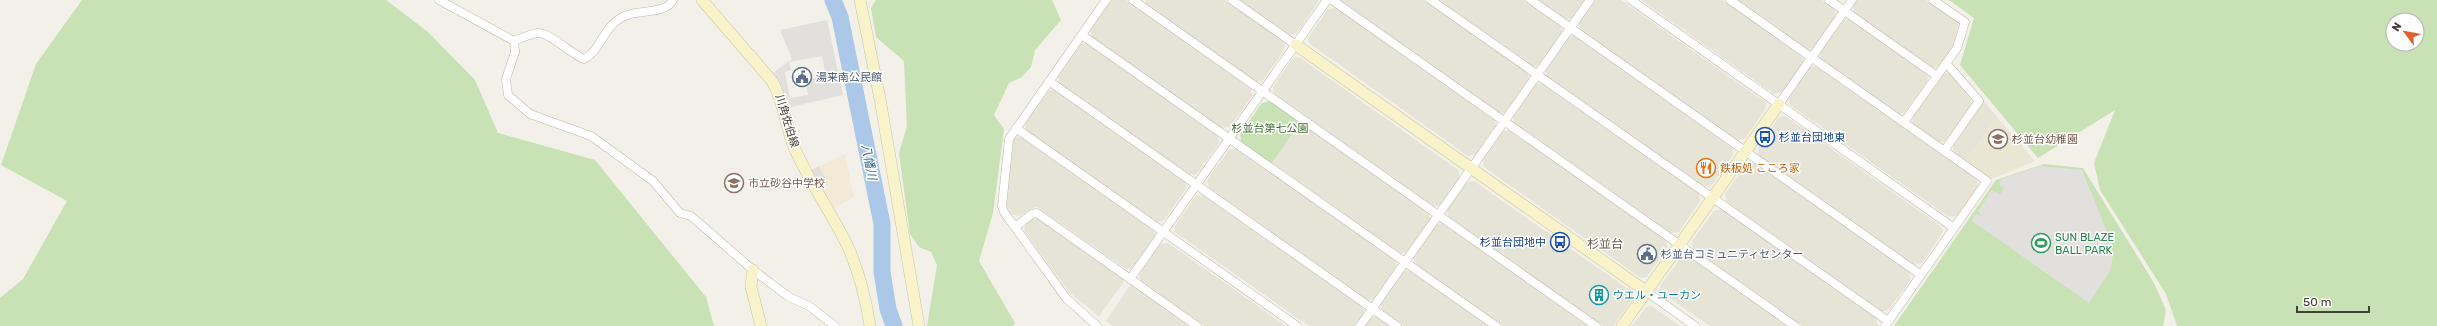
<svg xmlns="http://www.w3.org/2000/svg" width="2437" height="326" viewBox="0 0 2437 326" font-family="Rubik,'Noto Sans JP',sans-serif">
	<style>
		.residential { fill: #e6e3d7 }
		.commercial { fill: #f2e9d6 }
		.education { fill: #eae6d4 }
		.green { fill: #c9e2b5; fill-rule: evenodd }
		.parking { fill: #e1e0dc; fill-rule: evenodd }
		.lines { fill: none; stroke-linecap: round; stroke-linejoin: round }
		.river { stroke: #abc8e8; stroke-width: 17 }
		.street-casing { stroke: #bdb9ac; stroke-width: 9 }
		.secondary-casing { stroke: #cdc59d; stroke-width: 12 }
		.street { stroke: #fff; stroke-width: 8 }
		.secondary { stroke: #f9f3cc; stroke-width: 11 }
		.labels { text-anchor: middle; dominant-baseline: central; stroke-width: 3; stroke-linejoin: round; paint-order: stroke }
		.service-label { font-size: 11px; fill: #4e5e75; stroke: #fff; text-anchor: start }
		.street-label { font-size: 11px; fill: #454138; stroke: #fff }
		.park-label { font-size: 11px; fill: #427031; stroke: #fff }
		.transit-label { font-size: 11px; fill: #164399; stroke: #fff; text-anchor: start }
		.education-label { font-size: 11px; fill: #785e54; stroke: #fff; text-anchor: start }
		.food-label { font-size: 11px; fill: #c56008; stroke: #fff; text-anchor: start }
		.leisure-label { font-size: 11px; fill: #27864d; stroke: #fff; text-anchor: start }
		.culture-label { font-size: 11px; fill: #0d838f; stroke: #fff; text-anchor: start }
		.water-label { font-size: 12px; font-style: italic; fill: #3c6da5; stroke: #fff }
		.neighbourhood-label { font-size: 12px; fill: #666050; stroke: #fff }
	</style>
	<rect width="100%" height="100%" fill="#f2f0e8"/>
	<path class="residential" d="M1111 0H1126L1251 88 1252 96 1230 127 1222 128 1092 37 1090 30Z
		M1145 0H1225L1284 41 1285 49 1263 80 1255 82 1146 5Z
		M1239 0H1318V2L1297 33 1288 35Z
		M1340 0H1424L1528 72 1529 80 1506 112 1499 113Z
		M1438 0H1524L1560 26 1562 33 1539 65 1532 66Z
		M1537 0H1585L1572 18 1565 19Z
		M1594 0H1621L1765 102 1766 108 1745 139 1736 140 1580 30 1578 23Z
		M1641 0H1723L1802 56 1803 63 1782 92 1774 94Z
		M1737 0H1822L1835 9 1836 16 1813 48 1807 49Z
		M1857 0H1926L1959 23 1953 46 1939 66 1932 68 1854 13 1853 6Z
		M1336 8 1495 119 1496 126 1476 154 1468 156 1309 43 1308 38 1328 9Z
		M1849 19 1927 74 1928 81 1905 112 1899 114 1821 59 1820 52 1842 20Z
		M1575 36 1732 146 1733 155 1712 185 1703 187 1547 76 1545 69 1568 37Z
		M1087 43 1218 135 1219 143 1197 174 1189 175 1059 83 1058 76 1080 44Z
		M1299 57 1458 170 1460 178 1440 205 1433 207 1274 95 1273 87 1293 58Z
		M1816 66 1977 179 1978 186 1957 216 1949 217 1790 105 1788 97 1809 67Z
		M1943 73H1950L1973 103 1946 141 1939 142 1913 124 1912 117Z
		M1542 83 1699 193 1700 201 1679 232 1670 233 1514 123 1513 116 1535 84Z
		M1054 89 1185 181 1186 189 1164 220 1156 222 1026 130 1025 122 1047 91Z
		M1984 101 1997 117 1966 161 1954 153 1953 146Z
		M1785 116 1942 227 1943 232 1922 263 1913 265 1759 156 1758 148 1779 117Z
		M1300 123 1429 213 1430 220 1407 252 1400 254 1272 163Z
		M1509 130 1666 240 1667 248 1647 277 1641 278 1484 167 1482 159 1502 131Z
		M1021 136 1154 230 1155 237 1133 268 1126 269 1036 206 1020 216 1013 215 1006 206 1012 141 1014 138Z
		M1237 148 1396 260 1397 267 1374 299 1367 300 1209 188 1207 180 1229 150Z
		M1755 163 1909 271 1910 280 1889 310 1881 311 1727 203 1725 194 1746 164Z
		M1474 181 1632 292 1633 298 1613 326H1603L1448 217 1447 210 1466 182Z
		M1204 195 1363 307 1364 314 1355 326H1309L1175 232 1174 227 1196 196Z
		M1722 209 1876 318 1878 326H1802L1694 250 1692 241 1714 211Z
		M1032 219H1039L1125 280 1099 316 1069 292 1024 231 1025 224Z
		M1443 223 1589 326H1503L1415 264 1413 257 1436 225Z
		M1168 243 1286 326H1205L1140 280 1139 274 1160 244Z
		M1689 256 1788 326H1710L1661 292 1660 286 1681 258Z
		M1410 270 1489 326H1404L1382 310 1381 303 1403 272Z
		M1131 284 1190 326H1113L1106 321Z
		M1651 306 1680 326H1632L1646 307Z
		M1377 317 1390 326H1365L1370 318Z"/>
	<path class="commercial" d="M845 154 852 190 855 196 833 209 810 171Z"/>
	<path class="education" d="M1997 117 2035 161 1991 179 1966 161Z"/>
	<path class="green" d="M82 0H386L428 32 475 80 498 133 595 160 706 297 714 326H0V298L23 279 67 201 1 165 36 64Z
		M876 0H1052L1061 20 1035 50 1031 67 1022 77 1009 83 994 115 1004 129 993 213 979 261 1015 323 1013 326H927L937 265 931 252 919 247 910 234 899 153 907 126 904 61 876 37 871 8Z
		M1949 0H2437V326H2177L2166 294 2100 190 2094 163 2115 110 2038 158 1960 65 1974 18ZM2393 20H2417V44H2393Z
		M1270 101 1300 123 1272 163 1241 142 1240 134 1262 103Z
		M2044 164 2083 168 2154 283 2166 310 2163 326H1894L1996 180Z"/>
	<path class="parking" d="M827 20 843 95 791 107 774 72 792 59 780 30ZM822 56 826 76 809 79 810 82 806 83 808 95 790 98 785 72 791 70 789 62Z
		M819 166 827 182 819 186 810 171Z
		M2041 166 2082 170 2110 239 2113 255 2110 271 2089 303 1972 221 1976 214 1982 216 1978 211 1992 190 2000 195 2004 188 1999 184 2003 178Z"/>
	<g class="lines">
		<path class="river" d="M833 0 840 17 882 224V272L888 309 894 326"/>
		<defs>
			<path id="street" d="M439 0 514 41 515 52 506 79 508 95 530 114 591 136 653 181 680 213 691 216 753 270 789 297 809 306 835 326
				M1133 0 1596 326
				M1232 0 1296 45
				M1332 0 1795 326
				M1431 0 1888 321
				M1531 0 1921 275
				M1631 0 1954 228
				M1730 0 1987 181 1885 326
				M1829 0 1937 76
				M1082 35 1496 326
				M514 41C521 38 530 34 538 33 549 32 571 54 584 59 603 49 602 25 627 15 639 10 666 14 673 0
				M1049 81 1397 326
				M1779 104 1852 0
				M1904 122 1957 48 1965 22 1933 0
				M1016 128 1297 326
				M1944 151 1979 101 1946 63
				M1015 227 1032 214 1037 213 1197 326
				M1130 279 1327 0
				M1647 292 1695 326
				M1097 326 1066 298 1004 212 1002 206 1009 139 1106 0
				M1360 326 1590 0"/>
			<path id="secondary" d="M702 0 772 81C784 102 785 125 794 147 809 182 832 213 848 247 859 272 866 299 870 326
				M860 0 880 99 919 326
				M1296 45 1647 292
				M753 270 751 287 761 326
				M1622 326 1779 104"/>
		</defs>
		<use href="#street" class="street-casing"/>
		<use href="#secondary" class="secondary-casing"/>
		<use href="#street" class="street"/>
		<use href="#secondary" class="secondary"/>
	</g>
	<defs>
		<symbol id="civic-ring" viewBox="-11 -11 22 22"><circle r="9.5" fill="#fff" stroke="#5c6f8a" stroke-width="1.5"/><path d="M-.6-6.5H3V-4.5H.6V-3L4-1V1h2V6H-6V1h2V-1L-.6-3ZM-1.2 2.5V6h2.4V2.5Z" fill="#5c6f8a"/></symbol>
		<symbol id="bus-ring" viewBox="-11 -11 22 22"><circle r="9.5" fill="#fff" stroke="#1a4fb4" stroke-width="1.5"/><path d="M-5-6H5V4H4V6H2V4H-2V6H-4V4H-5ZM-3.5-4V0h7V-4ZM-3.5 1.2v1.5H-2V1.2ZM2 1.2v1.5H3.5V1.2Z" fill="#1a4fb4"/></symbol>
		<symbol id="school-ring" viewBox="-11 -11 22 22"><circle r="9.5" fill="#fff" stroke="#8d6e63" stroke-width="1.5"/><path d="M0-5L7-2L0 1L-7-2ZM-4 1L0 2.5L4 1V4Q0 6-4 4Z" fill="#8d6e63"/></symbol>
		<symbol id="restaurant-ring" viewBox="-11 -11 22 22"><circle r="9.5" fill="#fff" stroke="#e8710a" stroke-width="1.5"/><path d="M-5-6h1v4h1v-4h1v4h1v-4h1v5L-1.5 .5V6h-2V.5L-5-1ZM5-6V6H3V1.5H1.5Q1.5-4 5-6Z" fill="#e8710a"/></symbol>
		<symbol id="stadium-ring" viewBox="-11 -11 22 22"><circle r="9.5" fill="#fff" stroke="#2e9e5b" stroke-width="1.5"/><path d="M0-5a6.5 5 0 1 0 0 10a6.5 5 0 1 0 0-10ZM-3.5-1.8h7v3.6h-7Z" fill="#2e9e5b"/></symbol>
		<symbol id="building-ring" viewBox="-11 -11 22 22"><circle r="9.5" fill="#fff" stroke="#0f9aa8" stroke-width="1.5"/><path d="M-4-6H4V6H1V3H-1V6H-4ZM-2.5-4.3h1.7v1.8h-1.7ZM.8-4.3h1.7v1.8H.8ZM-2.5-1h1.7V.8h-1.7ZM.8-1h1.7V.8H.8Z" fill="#0f9aa8"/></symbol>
	</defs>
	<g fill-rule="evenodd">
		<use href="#civic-ring" x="791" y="66" width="22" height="22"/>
		<use href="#bus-ring" x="1754" y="126" width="22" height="22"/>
		<use href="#school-ring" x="1987" y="128" width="22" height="22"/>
		<use href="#restaurant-ring" x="1695" y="157" width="22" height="22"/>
		<use href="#school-ring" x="723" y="172" width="22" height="22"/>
		<use href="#bus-ring" x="1549" y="231" width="22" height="22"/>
		<use href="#stadium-ring" x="2030" y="232" width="22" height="22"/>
		<use href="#civic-ring" x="1636" y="243" width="22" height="22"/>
		<use href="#building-ring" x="1588" y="284" width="22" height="22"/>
	</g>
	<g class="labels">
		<g class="service-label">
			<text x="816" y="77">湯来南公民館</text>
			<text x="1661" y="254">杉並台コミュニティセンター</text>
		</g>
		<g class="street-label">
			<text transform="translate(787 121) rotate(73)">川角佐伯線</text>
		</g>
		<g class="park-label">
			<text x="1270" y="128">杉並台第七公園</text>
		</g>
		<g class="transit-label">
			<text x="1779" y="137">杉並台団地東</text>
			<text x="1546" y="242" text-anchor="end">杉並台団地中</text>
		</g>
		<g class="education-label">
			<text x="2012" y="139">杉並台幼稚園</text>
			<text x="748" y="183">市立砂谷中学校</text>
		</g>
		<g class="food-label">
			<text x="1720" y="168">鉄板処 こころ家</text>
		</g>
		<g class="leisure-label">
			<text x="2055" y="237">SUN BLAZE<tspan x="2055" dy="13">BALL PARK</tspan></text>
		</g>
		<g class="culture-label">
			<text x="1613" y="295">ウエル・ユーカン</text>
		</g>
		<g class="water-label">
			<text transform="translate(869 162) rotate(79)">八幡川</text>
		</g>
		<g class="neighbourhood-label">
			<text x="1605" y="244">杉並台</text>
		</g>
	</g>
	<g transform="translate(2405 32) rotate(302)"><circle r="19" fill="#ffffff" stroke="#b5b3af"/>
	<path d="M0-3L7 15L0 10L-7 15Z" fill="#e25f2f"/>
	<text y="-6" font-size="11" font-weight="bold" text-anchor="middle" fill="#454138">N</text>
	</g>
	<path d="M2297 306v6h72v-6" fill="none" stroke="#454138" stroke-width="2"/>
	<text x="2303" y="306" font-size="12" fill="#454138" stroke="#ffffff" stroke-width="3" paint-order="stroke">50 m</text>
</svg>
